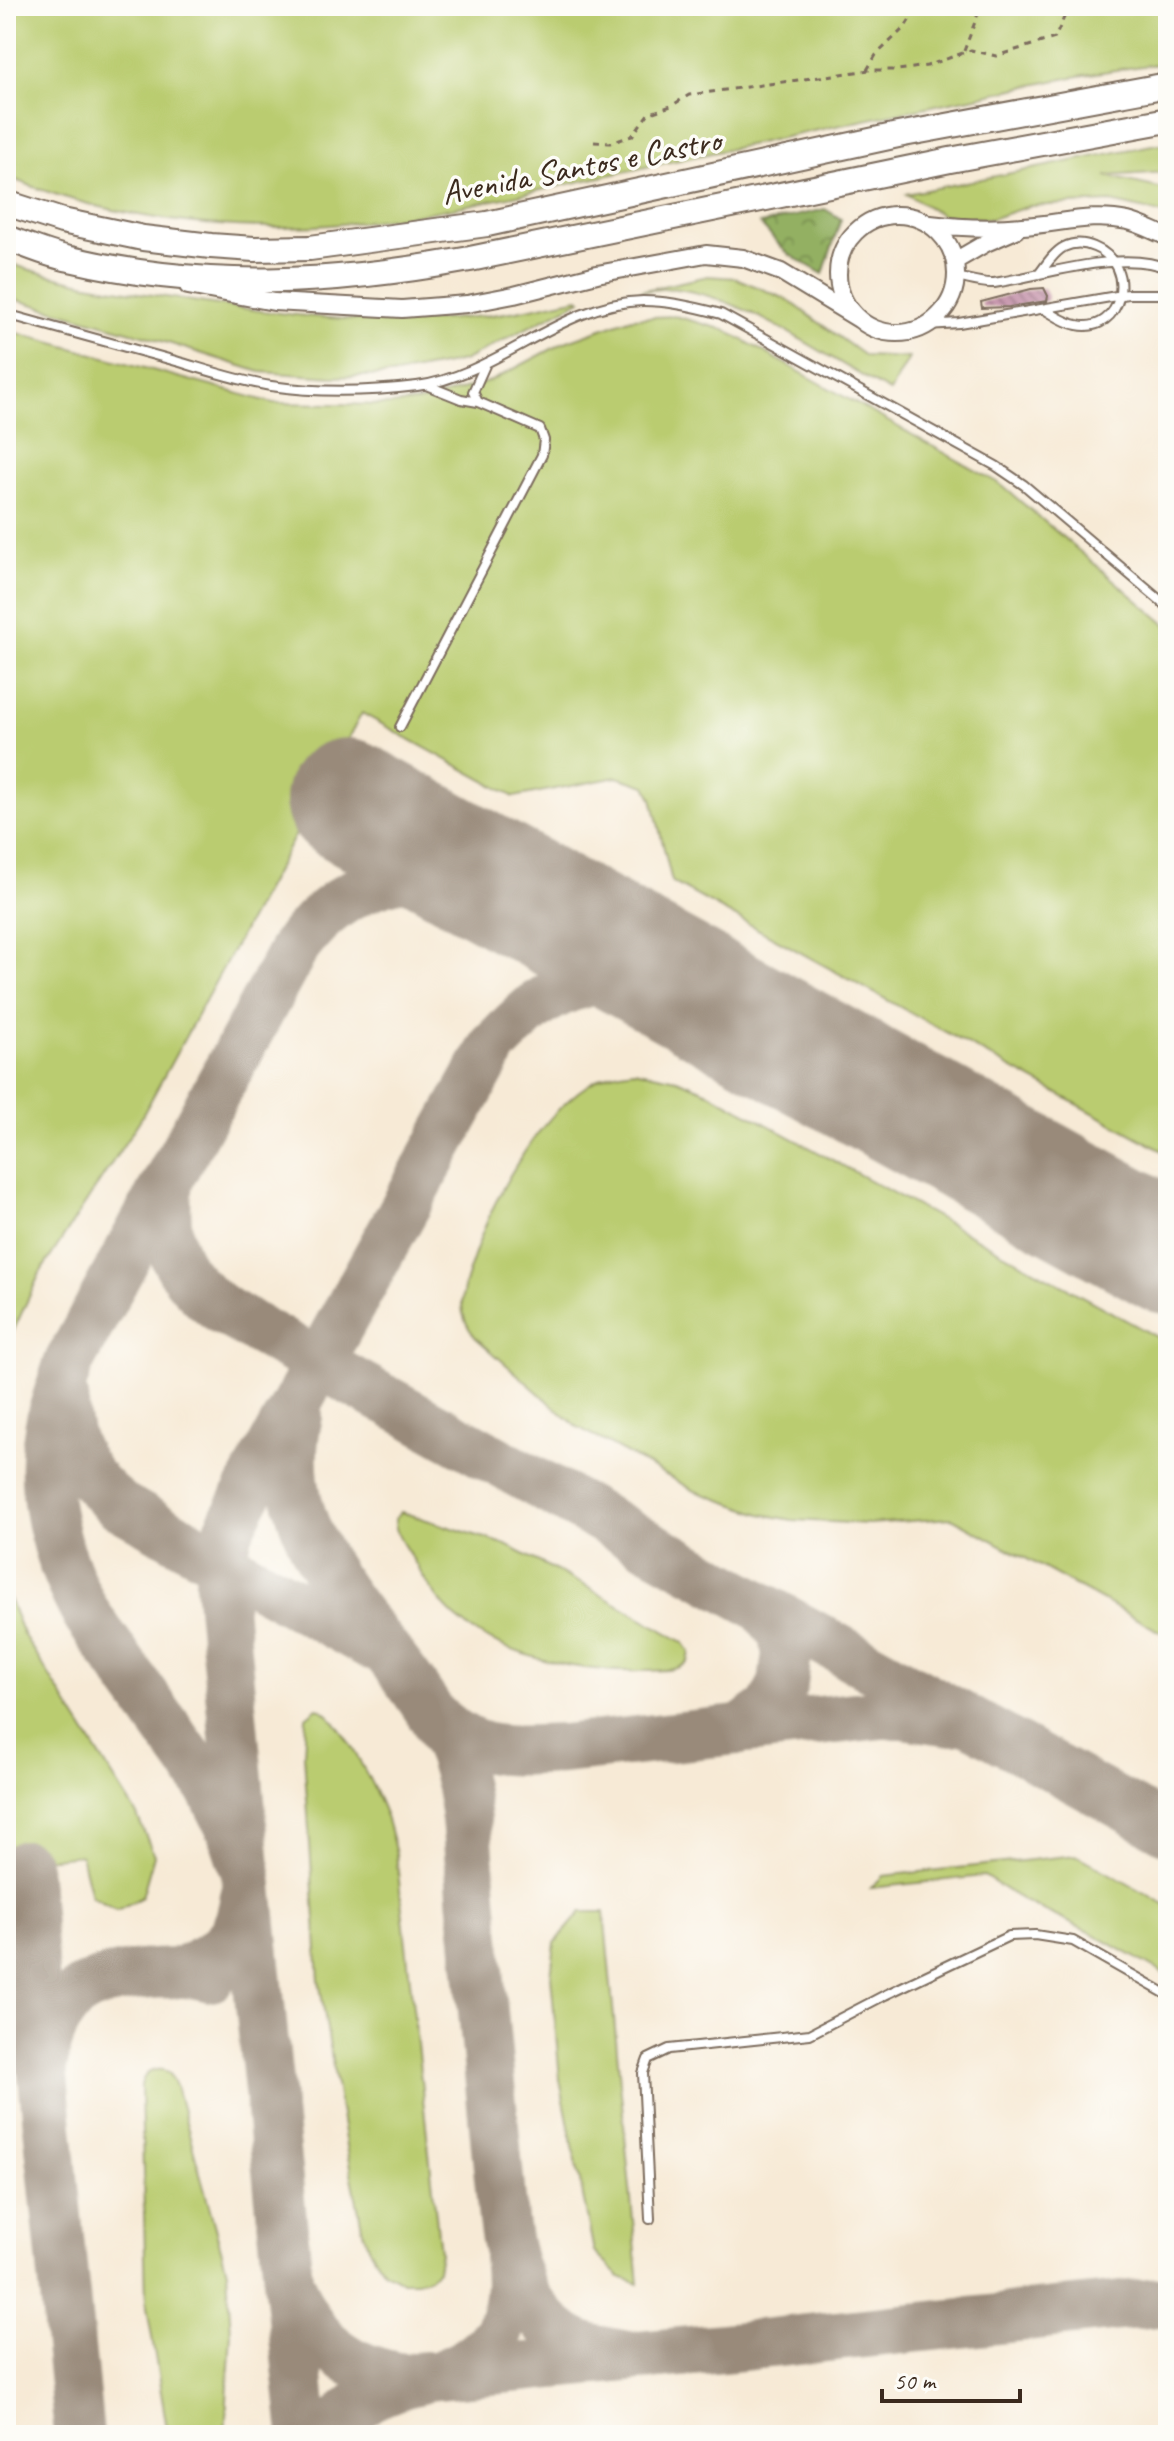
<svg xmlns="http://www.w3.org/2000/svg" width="1174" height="2441" viewBox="0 0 1174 2441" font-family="Caveat,sans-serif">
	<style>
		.grass { fill: #bacc70; stroke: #7a7b47; stroke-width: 2 }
		.forest { fill: url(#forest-crowns); stroke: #676d40; stroke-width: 2 }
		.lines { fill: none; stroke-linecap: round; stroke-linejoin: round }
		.taxiway { stroke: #998a7a; stroke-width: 50 }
		.runway { stroke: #998a7a; stroke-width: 124 }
		.building { fill: url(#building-back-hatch) }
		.lane-casing { stroke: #7d6d5e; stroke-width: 12 }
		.street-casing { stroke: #7d6d5e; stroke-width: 20 }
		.primary-casing { stroke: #7d6d5e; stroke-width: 28 }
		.path { stroke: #7d6d5e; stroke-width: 3; stroke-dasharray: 6 6; stroke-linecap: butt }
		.lane { stroke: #fff; stroke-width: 8 }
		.street { stroke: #fff; stroke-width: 16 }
		.primary { stroke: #fff; stroke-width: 24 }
		.labels { text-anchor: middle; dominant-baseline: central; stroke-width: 7; stroke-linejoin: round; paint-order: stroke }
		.street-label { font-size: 34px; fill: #3b2a1e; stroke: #fdfcf7 }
	</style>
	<defs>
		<pattern id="forest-crowns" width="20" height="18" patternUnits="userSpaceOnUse" patternTransform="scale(2)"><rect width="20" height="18" fill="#93b062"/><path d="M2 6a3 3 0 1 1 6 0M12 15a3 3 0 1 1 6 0" fill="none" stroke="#798f50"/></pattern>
		<pattern id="building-back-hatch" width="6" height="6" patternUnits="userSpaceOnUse" patternTransform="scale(2)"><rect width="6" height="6" fill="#c797ae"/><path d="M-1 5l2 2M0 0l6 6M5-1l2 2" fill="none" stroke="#a37b8d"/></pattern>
	</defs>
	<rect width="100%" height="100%" fill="#fdfcf7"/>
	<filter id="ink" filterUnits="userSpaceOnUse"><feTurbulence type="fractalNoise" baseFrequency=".0125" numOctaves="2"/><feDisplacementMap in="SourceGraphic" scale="16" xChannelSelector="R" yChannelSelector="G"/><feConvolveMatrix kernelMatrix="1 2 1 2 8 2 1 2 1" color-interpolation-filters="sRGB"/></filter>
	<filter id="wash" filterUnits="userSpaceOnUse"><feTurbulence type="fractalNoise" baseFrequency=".006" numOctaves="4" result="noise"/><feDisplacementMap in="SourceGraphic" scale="32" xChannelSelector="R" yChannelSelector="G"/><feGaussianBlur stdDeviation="1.8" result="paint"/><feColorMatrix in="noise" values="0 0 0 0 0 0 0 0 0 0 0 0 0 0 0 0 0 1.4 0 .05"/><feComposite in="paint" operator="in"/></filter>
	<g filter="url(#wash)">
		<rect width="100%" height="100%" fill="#f7ead6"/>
		<path class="grass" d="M6 6H1168V63C1100 70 1033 85 966 99 851 122 737 148 623 172 514 196 389 227 278 227 186 227 91 212 6 176Z
			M1157 144H1168V172L1106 176 1168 190V215L1111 202 1029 206 991 219 942 215 906 194Z
			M6 262C62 282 121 290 179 299 280 315 380 328 483 316 515 313 547 304 579 298L581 300 463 361 391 375 333 377 260 372 146 336 6 297Z
			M708 276 736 278 788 300 865 356 909 358 890 392C828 358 747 298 677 289 665 288 652 290 640 291Z
			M675 316 725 330 1000 484 1168 626V1154L672 882 652 798 646 786 617 777 514 797 362 713 140 1120 40 1273 6 1347V330L273 403 392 405 424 401 491 381 565 342 632 318Z
			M634 1070 677 1079 704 1090 1168 1343V1636L952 1518 869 1524 792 1520 761 1514 695 1491 576 1426 475 1337C467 1327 462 1317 462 1304 462 1287 469 1272 474 1256 493 1197 535 1120 588 1085 602 1075 617 1072 634 1070Z
			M401 1512 504 1544 578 1582 683 1642 690 1652 688 1662C676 1673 657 1670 641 1671 582 1673 501 1657 455 1617 438 1602 426 1582 415 1563 407 1549 394 1534 395 1519Z
			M6 1592 23 1634 137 1815 154 1855 142 1897 117 1910 91 1896 81 1855 6 1863Z
			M317 1708C338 1712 379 1795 386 1817 390 1829 393 1842 396 1854L440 2252 437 2270 428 2278 417 2281H402L385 2272 376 2260 368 2247 362 2227 347 2152 319 1980 304 1755 306 1717Z
			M1076 1855 1168 1906V1976L1091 1933 1024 1901 984 1876 871 1888 883 1876Z
			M581 1912H604L639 2284 620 2277 594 2252 560 2080 551 1976 555 1943Z
			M163 2070 170 2074 176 2086 227 2271 231 2332 225 2435H168L146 2301 141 2085C144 2073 151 2069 163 2070Z"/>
		<path class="forest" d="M825 209 841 219 823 274 788 254 760 224Z"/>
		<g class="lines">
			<path class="taxiway" d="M168 1180C161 1241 173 1275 224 1311L1168 1830
				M64 1399C63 1443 85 1479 120 1506L373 1646
				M298 1416C265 1553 392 1632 446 1740 469 1788 468 1855 473 1907 483 2011 493 2115 503 2220 509 2267 523 2308 564 2337 583 2350 608 2352 629 2356
				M430 1713C477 1758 503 1751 563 1749L882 1714H902L952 1721
				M740 1730 770 1709 783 1684 787 1653 782 1632 763 1608
				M25 1865 42 2067 79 2435
				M179 1972C232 1949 243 1933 247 1876L220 1584 221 1561 229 1530 263 1464 495 1044C507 1032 519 1020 532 1009 569 979 624 971 670 983 682 986 693 992 705 996
				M43 2062C55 1994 86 1980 150 1974 171 1973 190 1971 211 1977
				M293 2291C310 2341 353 2372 405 2378L723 2348 1168 2301
				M444 2373C499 2353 516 2313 508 2257
				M304 2435 247 1876 231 1828 212 1790 88 1617C54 1557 35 1484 52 1415 57 1397 63 1379 69 1362L296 945C345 880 418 858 496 883
				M329 2435C356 2401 379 2388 421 2379"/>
			<path class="runway" d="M347 800 1168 1252"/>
		</g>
		<g id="blocks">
			<path class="building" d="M1044 288 1048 296 1047 301 1009 307 982 308 981 302 1031 289Z"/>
		</g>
	</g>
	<g filter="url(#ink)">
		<use href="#blocks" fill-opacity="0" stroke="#7d6d5e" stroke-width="2"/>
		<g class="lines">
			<defs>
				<path id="lane" d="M1039 274C1046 265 1054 252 1064 247 1074 242 1085 243 1094 247 1139 265 1122 335 1077 325 1065 323 1054 315 1044 309
					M956 277C968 279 982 284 994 283 1042 276 1124 248 1168 269
					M6 314C63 330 120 345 176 361 207 370 239 381 271 386 319 393 368 392 417 386 497 375 563 302 643 301 669 301 696 307 721 314L996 466 1024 485 1168 607
					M927 325 959 323 1128 294H1168
					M426 385 461 399 478 402
					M400 727 542 455 544 440 540 429 478 402 473 392 486 363
					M650 2219 643 2073 648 2059 669 2049 810 2034 885 1995 1009 1936 1035 1935 1073 1941 1168 1995"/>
				<path id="street" d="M838 274a59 59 0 1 1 118 0a59 59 0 1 1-118 0Z
					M930 224C961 228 991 229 1023 226 1059 224 1091 213 1128 221 1141 224 1155 232 1168 237
					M955 261 986 243 1016 230
					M188 286 274 302 402 309 467 304 514 295 597 274 706 254 743 258 781 272 860 320"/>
				<path id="primary" d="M6 203 62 221 143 238 211 246 254 249 310 248 487 224 898 135 1168 85
					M6 238C27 245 48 255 70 259 206 291 333 284 470 259L950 160 1168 120"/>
			</defs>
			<use href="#lane" class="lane-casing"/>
			<use href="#street" class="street-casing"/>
			<use href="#primary" class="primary-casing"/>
			<path class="path" d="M964 51 981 6
				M867 70 876 55 905 27 910 19 909 6
				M594 142 610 143 632 136 648 114 671 106 689 95 870 70H898L927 66 971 50 996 56 1055 38 1069 6"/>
			<use href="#lane" class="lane"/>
			<use href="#street" class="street"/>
			<use href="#primary" class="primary"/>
		</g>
	</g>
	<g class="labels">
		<g class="street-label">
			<text transform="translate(581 166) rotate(-11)">Avenida Santos e Castro</text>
		</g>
	</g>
	<rect width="1174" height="2441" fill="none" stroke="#fdfcf7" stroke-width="32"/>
	<path d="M882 2389v12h138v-12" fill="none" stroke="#3b2a1e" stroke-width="4"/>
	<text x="894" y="2389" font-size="24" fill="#3b2a1e" stroke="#fdfcf7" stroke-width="6" paint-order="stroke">50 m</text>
</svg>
